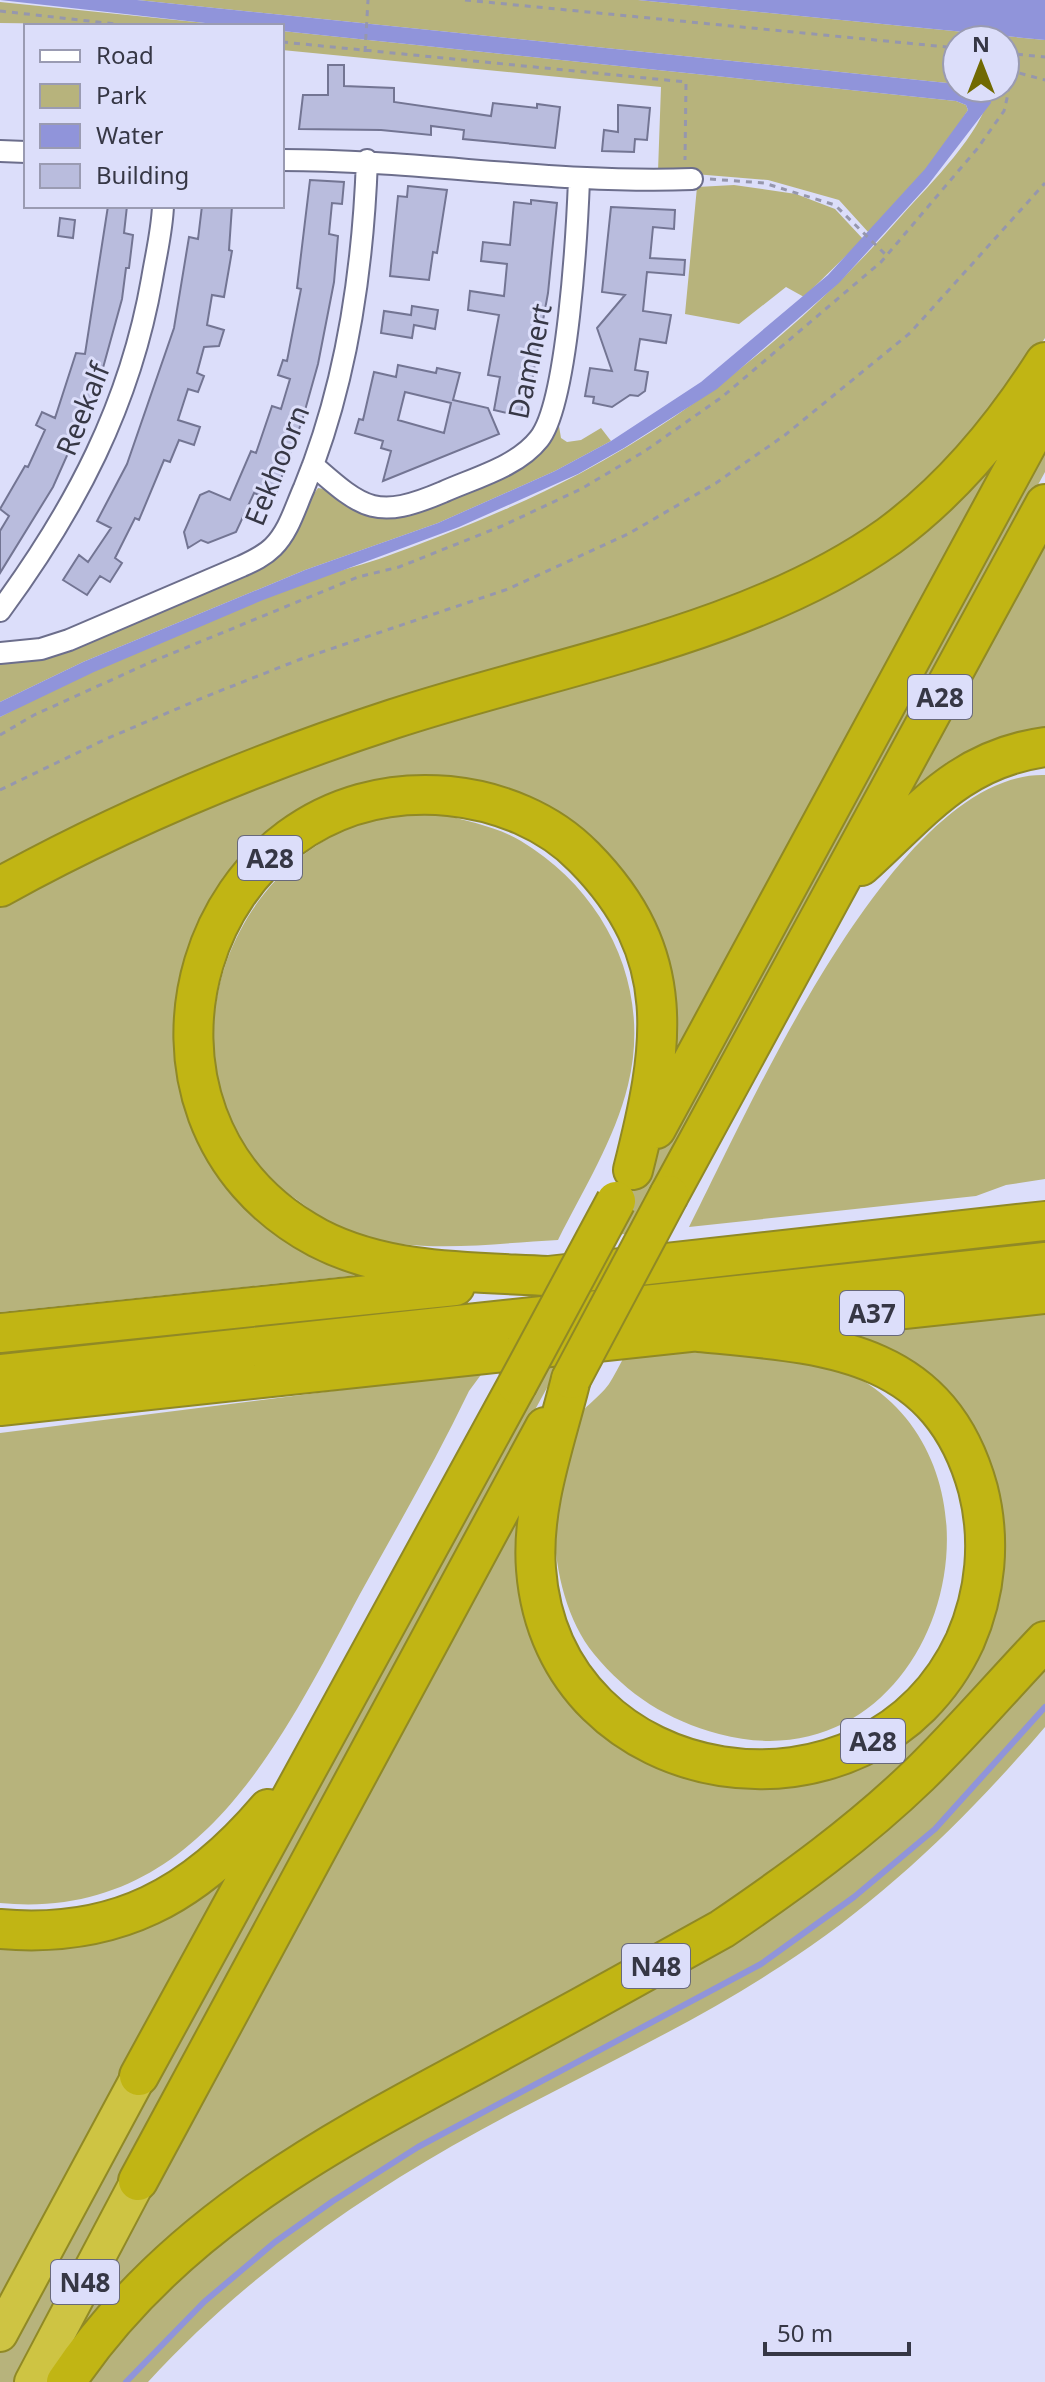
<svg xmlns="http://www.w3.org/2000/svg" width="1045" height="2382" viewBox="0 0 1045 2382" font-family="'Noto Sans',sans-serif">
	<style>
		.green { fill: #b7b37c }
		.water { fill: #9094da }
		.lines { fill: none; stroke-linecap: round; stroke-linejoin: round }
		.stream { stroke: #9094da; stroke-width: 6 }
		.building { fill: #b9bcdd; stroke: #737593; stroke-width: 2; fill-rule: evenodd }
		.minor-casing { stroke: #6c6e8c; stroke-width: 24 }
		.trunk-casing { stroke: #908925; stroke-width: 38 }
		.motorway-casing { stroke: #908925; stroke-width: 42 }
		.path { stroke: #9697ad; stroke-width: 3; stroke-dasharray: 6 6; stroke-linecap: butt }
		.minor { stroke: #fff; stroke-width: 20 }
		.trunk { stroke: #cec443; stroke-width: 34 }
		.motorway { stroke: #c1b514; stroke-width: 38 }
		.motorway-bridge-casing { stroke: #908925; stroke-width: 42; stroke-linecap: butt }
		.motorway-bridge { stroke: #c1b514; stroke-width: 38 }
		.labels { text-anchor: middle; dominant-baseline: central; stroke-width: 6; stroke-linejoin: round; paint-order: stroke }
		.shield { fill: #dcdefa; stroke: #68697b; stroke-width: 2 }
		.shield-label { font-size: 26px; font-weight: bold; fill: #363745 }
		.street-label { font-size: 28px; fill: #363745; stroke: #dcdefa }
	</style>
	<rect width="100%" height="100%" fill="#dcdefa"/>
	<path class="green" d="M137 0H638L1045 40V338L977 437 913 499 789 579 0 870V717C99 665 205 620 310 580 332 572 356 567 379 559 446 535 516 507 579 474 702 409 812 318 903 214 931 183 982 133 990 93L983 88H1005V40H957V84Z
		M0 2 235 26 0 23Z
		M282 31 956 101 966 105 968 110 929 170 869 233 839 200 768 180 658 171 661 87 282 50Z
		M734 185 796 194 835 209 863 239 804 297 786 287 739 324 685 314 697 187Z
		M1027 412 666 1076 664 974 543 815 353 795 203 932 210 1150 379 1273 0 1312V896L302 763 783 610Z
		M558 420 561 438 567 442 581 440 601 428 611 441 555 471 438 523 305 570 83 662 0 702V661L261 566 318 488 431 505Z
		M1045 431V472L628 1234 603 1235Z
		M1045 532V737L890 820Z
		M1045 775V1179L1006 1185 976 1196 689 1227C748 1112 895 771 1045 775Z
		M441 814C467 821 498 827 521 841 606 892 652 988 628 1085 615 1139 583 1190 558 1240 494 1243 421 1255 359 1235 335 1228 316 1214 296 1199 285 1191 271 1183 263 1173 161 1050 226 865 374 818 393 812 420 815 441 814Z
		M1045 1308V1625L934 1746 789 1875 408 2087 47 2382 531 1495 526 1560 607 1734 640 1759 698 1777 758 1786 817 1778 962 1664 974 1449 822 1336Z
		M694 1351C732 1352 773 1350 810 1358 1045 1422 953 1796 719 1734 667 1720 628 1695 594 1654 566 1620 553 1564 555 1521 556 1504 562 1485 565 1467 568 1454 569 1438 573 1425 579 1410 599 1398 609 1384 614 1376 619 1366 624 1357Z
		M560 1364 268 1899 23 2382H0V2349L531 1367Z
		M483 1372 469 1391C436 1460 397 1527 360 1594 281 1741 198 1922 0 1903V1433Z
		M1045 1664V1727C967 1818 882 1901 781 1966 677 2034 561 2084 452 2146 340 2210 235 2287 148 2382H79L121 2331 264 2200 576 2022Z
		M241 1853 0 2297V1937H34Z"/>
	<path class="water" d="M0 0H137L957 84V88H983L990 93 991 103 928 185 839 283 717 389 624 448 578 474 459 527 263 600 94 672 0 717V702L83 662 305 570 438 523 555 471 611 441 701 382 828 275 925 169 968 110 966 105 956 101 282 31V26H232Z
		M638 0H1045V40Z"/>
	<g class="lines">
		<path class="stream" d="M126 2382 204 2302 275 2242 333 2201 418 2147 761 1964 854 1897 935 1829 1045 1707"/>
	</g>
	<path class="building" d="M328 65H344V86L394 88V102L491 116 493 103 537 108V104L560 107 555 148 463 139 464 130 431 126V135L381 130 299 129 303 95H328Z
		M618 105 650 108 647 140 635 139 634 152 602 151 604 130 618 132Z
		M310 180 344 182 342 204 332 203 329 234 338 236 334 282 318 364 302 421 273 501 254 493 236 532 208 543 201 540 188 548 184 532 200 495 209 491 230 500 251 451 256 453 272 406 281 409 290 379 278 375 283 360 287 361 301 289 297 288Z
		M408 186 447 190 437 253 433 252 429 280 390 276 398 196 407 197Z
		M531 200 557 203 548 293 529 397H525L520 416 494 410 500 377 488 375 499 315 468 310 470 291 504 296 507 264 481 261 483 242 510 245 514 202 531 204Z
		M108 206H127L124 233 133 235 129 268H126L122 299 98 386 53 487 0 573V531L9 516 0 509 25 466 28 467 45 430 36 425 42 412 55 418 76 353 85 354Z
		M202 206H232L229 250 232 251 224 297 212 295 207 325 224 330 219 346 204 347 197 373 204 376 198 392 188 389 178 420 200 427 194 445 179 440 170 462 164 460 139 520 135 518 115 558 122 563 110 582 100 576 87 595 63 580 79 555 88 562 111 528 97 521 127 464 174 328 189 237 198 239Z
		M611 207 675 210 674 229 653 227 650 258 685 260 684 275 647 272 643 311 671 315 666 343 640 339 635 370 648 372 645 391 638 396 630 395 612 407 593 403 594 397 585 396 590 368 612 371 597 328 625 295 602 292Z
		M60 218 75 220 73 238 58 236Z
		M412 306 438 310 435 329 414 325 412 338 381 333 384 311 411 315Z
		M398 365 436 373 437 368 460 373 453 400 488 408 499 434 383 481 391 451 381 448 383 441 355 433 359 419 363 420 374 372 396 377ZM405 392 451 403 444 433 398 420Z"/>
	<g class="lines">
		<defs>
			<path id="minor" d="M0 151 26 152
				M282 160C419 160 555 184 692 179
				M313 465C364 510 377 520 443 492 474 478 517 467 539 439 568 403 577 231 579 180
				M0 611C75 509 130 405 152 279 156 255 162 231 163 206
				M0 653 41 649 69 640 242 566C253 561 264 556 273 547 289 531 295 508 304 488 347 384 363 271 367 160"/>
			<path id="trunk" d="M0 2334 139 2076
				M32 2382 138 2181"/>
			<path id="motorway" d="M861 866C921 812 959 759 1045 747
				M0 887C125 818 258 763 393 719 554 666 750 635 889 536 953 489 1003 428 1045 362
				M656 1129 1045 411
				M669 1195 1045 504
				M547 1276C472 1272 387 1274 318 1238 92 1117 196 773 449 796 499 801 549 821 584 857 681 955 664 1048 633 1170
				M548 1276 1045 1221
				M0 1333 455 1286
				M0 1374 1045 1262
				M571 1379C556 1440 531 1506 536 1569 553 1797 871 1843 965 1641 986 1593 991 1540 978 1489 939 1347 823 1344 699 1332
				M0 1406 1045 1294
				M0 1929C116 1939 194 1896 268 1809
				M139 2076 517 1385
				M138 2181 545 1427
				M66 2382C167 2231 317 2149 473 2066 556 2021 640 1975 722 1929 791 1882 859 1833 919 1775 963 1732 1003 1685 1045 1641"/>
		</defs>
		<use href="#minor" class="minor-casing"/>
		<use href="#trunk" class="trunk-casing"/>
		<use href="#motorway" class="motorway-casing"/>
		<path class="path" d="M465 0 957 48
			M0 11 133 26
			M282 42 686 82 685 160
			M365 52 368 0
			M1005 53 1045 57
			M1008 70 1045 80
			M710 179 764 183 835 205 886 255
			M0 735 34 715 151 662 358 577 399 567 502 526 581 489 645 451 722 397 881 262 977 149 1004 111 1008 94V53
			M0 790 106 739 207 696 301 659 508 589 628 534 716 483 785 435 910 333 1045 183"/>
		<use href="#minor" class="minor"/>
		<use href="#trunk" class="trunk"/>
		<use href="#motorway" class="motorway"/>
		<defs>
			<path id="motorway-bridge" d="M571 1379 669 1195
				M517 1385 616 1201"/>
		</defs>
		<use href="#motorway-bridge" class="motorway-bridge-casing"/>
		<use href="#motorway-bridge" class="motorway-bridge"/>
	</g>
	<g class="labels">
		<g class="shield">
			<rect x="908" y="675" width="64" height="44" rx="6"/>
			<rect x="238" y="836" width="64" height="44" rx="6"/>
			<rect x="840" y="1291" width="64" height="44" rx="6"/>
			<rect x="841" y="1719" width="64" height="44" rx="6"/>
			<rect x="622" y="1944" width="68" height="44" rx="6"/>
			<rect x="51" y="2260" width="68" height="44" rx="6"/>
		</g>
		<g class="shield-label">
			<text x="940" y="697">A28</text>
			<text x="270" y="858">A28</text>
			<text x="872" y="1313">A37</text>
			<text x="873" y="1741">A28</text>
			<text x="656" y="1966">N48</text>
			<text x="85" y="2282">N48</text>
		</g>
		<g class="street-label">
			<text transform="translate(529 361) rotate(-78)">Damhert</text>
			<text transform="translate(82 409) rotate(-68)">Reekalf</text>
			<text transform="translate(276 465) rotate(-68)">Eekhoorn</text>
		</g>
	</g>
	<rect x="24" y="24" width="260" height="184" fill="#dcdefa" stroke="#9a9bb2" stroke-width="2"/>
	<rect x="40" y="50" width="40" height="12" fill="#ffffff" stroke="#9a9bb2" stroke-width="2"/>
	<text x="96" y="64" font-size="24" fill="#363745">Road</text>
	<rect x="40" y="84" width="40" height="24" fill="#b7b37c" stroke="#9a9bb2" stroke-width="2"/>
	<text x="96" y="104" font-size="24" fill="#363745">Park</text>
	<rect x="40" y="124" width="40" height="24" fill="#9094da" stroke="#9a9bb2" stroke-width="2"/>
	<text x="96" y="144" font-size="24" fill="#363745">Water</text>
	<rect x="40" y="164" width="40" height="24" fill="#b9bcdd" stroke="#9a9bb2" stroke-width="2"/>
	<text x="96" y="184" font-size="24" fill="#363745">Building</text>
	<g transform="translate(981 64)"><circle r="38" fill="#dcdefa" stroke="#9a9bb2" stroke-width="2"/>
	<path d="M0-6L14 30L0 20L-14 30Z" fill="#716a02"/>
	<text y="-12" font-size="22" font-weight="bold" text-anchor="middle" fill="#363745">N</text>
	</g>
	<path d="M765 2342v12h144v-12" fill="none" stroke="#363745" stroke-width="4"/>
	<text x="777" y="2342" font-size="24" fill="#363745" stroke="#dcdefa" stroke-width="6" paint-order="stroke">50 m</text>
</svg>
